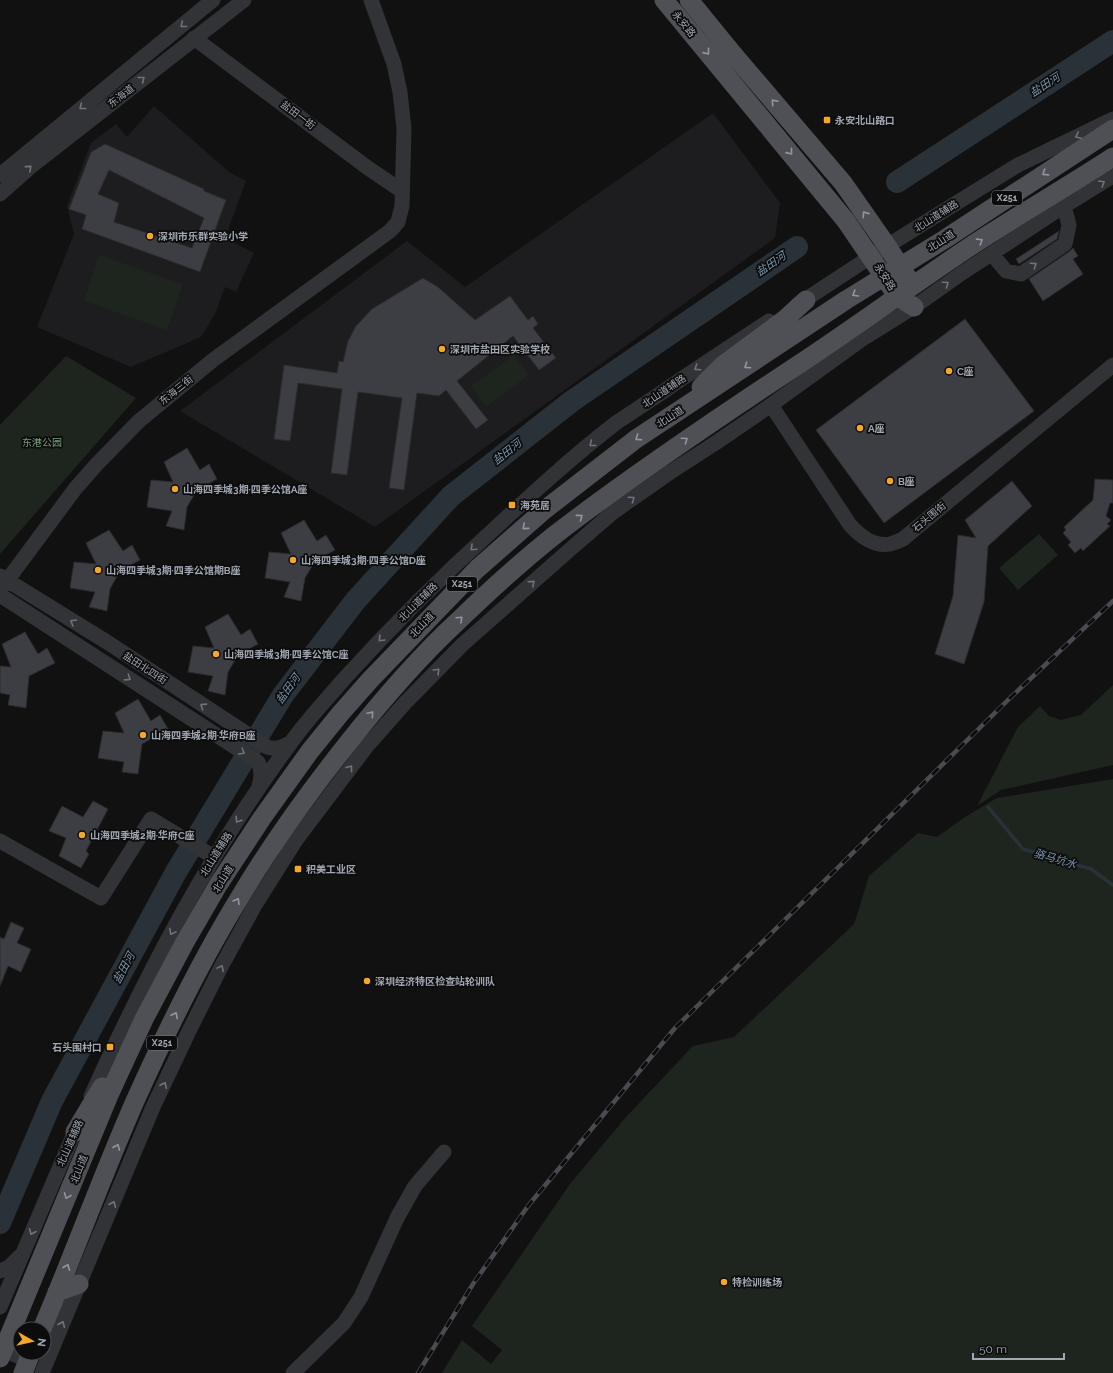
<svg xmlns="http://www.w3.org/2000/svg" width="1113" height="1373" viewBox="0 0 1113 1373" font-family="Raleway,'Noto Sans SC',sans-serif">
	<style>
		.built { fill: #1d1d1f }
		.green { fill: #1d251e }
		.lines { fill: none; stroke-linecap: round; stroke-linejoin: round }
		.stream { stroke: #293238; stroke-width: 3.5 }
		.river { stroke: #293238; stroke-width: 22 }
		.building { fill: #3d3e43; stroke: #2b2b2f; fill-rule: evenodd }
		.minor { stroke: #323337; stroke-width: 15 }
		.major { stroke: #4e5056; stroke-width: 19 }
		.rail-casing { stroke: #494b50; stroke-width: 4.5 }
		.rail { stroke: #0c0c0d; stroke-width: 3; stroke-dasharray: 9; stroke-linecap: butt }
		.oneway { stroke: #70737b }
		.oneway2 { stroke: #9196a0 }
		.poi-dot { fill: #f3a828; stroke: #0c0c0d; stroke-width: 1.5 }
		.labels { text-anchor: middle; dominant-baseline: central; stroke-width: 3.5; stroke-linejoin: round; paint-order: stroke }
		.shield { fill: #0c0c0d; stroke: #757981; stroke-width: 1 }
		.shield-label { font-size: 9px; font-weight: bold; fill: #a2a8b3 }
		.street-label { font-size: 10px; fill: #a2a8b3; stroke: #0c0c0d }
		.poi-label { font-size: 10px; font-weight: bold; fill: #a2a8b3; stroke: #0c0c0d; text-anchor: start }
		.park-label { font-size: 10px; fill: #799f7a; stroke: #0c0c0d }
		.water-label { font-size: 11px; font-style: italic; fill: #7897af; stroke: #0c0c0d }
	</style>
	<rect width="100%" height="100%" fill="#111112"/>
	<path class="built" d="M154 106 229 172 246 181 225 238 254 253 236 292 225 287 215 314 201 337 131 367 37 327 74 234 67 206 91 143 116 124 127 137Z
		M713 113 780 203 775 238 375 527 180 411 407 241 465 287Z"/>
	<path class="green" d="M99 255 183 284 167 330 84 301Z
		M514 355 529 375 486 407 471 386Z
		M66 356 136 398 0 554V425Z
		M1039 534 1058 555 1018 590 999 568Z
		M1113 685V765L1001 790 977 806 1018 727 1040 706 1049 716 1061 720 1081 715Z
		M1113 779V1373H442L462 1340 491 1364 502 1350 472 1326 570 1184 626 1117 693 1046 734 1037 854 924 869 876 918 833 937 837 965 817 997 798Z"/>
	<g class="lines">
		<path class="stream" d="M988 807 1023 849 1091 869 1113 885"/>
		<path class="river" d="M897 182 1113 41
			M0 1223 52 1101 176 872 283 695 356 600 451 496 572 401 797 247"/>
	</g>
	<path class="building" d="M105 144 204 189V191L226 200 200 272 82 229 86 215 69 209 91 152ZM109 170 204 218 192 248 114 222 119 203 98 194Z
		M1059 231 1057 239 1019 264 1016 259Z
		M1073 248 1078 256 1073 259 1083 274 1043 301 1029 279 1070 251Z
		M423 278 438 287 475 320 510 296 528 320 533 316 538 324 533 328 556 358 539 370 513 336 457 381 488 420 476 429 446 390 439 396 417 393 404 490 389 488 402 398 358 392 347 475 331 473 342 389 298 383 290 441 274 439 284 365 337 373 339 361 343 362 348 341 356 326 372 309Z
		M965 319 1034 411 884 523 816 430Z
		M187 448 200 470 209 464 217 479 197 490 187 507 184 530 166 526 172 511 147 507 151 480 173 482 164 462Z
		M1095 479 1113 480V503H1110L1106 516 1111 520 1107 524 1110 526 1083 551 1081 548 1075 553 1068 545 1071 542 1063 533 1066 530 1064 527 1093 500Z
		M1012 481 1032 506 988 546 984 602 964 664 935 654 953 596 958 535 976 538 965 520Z
		M304 520 317 541 326 535 335 550 315 561 305 578 301 601 284 597 290 582 265 578 269 552 291 554 281 533Z
		M109 530 123 551 132 545 140 560 120 571 110 589 107 611 89 607 95 592 70 588 74 562 96 564 86 543Z
		M228 614 241 635 250 629 258 644 238 655 228 672 225 695 208 691 213 676 188 672 193 646 214 648 205 627Z
		M25 632 38 654 47 648 55 663 29 676 26 708 8 705 10 695 0 693V666L11 667 2 644Z
		M138 699 151 721 160 715 168 729 142 744 138 774 122 772 124 762 98 758 103 731 124 733 115 713Z
		M93 801 108 809 86 851 89 854 81 868 59 856 66 838 49 831 62 806 83 817Z
		M11 922 24 928 17 943 31 949 21 972 8 966 0 986V937L4 939Z"/>
	<g class="lines">
		<path class="minor" d="M194 38 368 168 402 191
			M0 175 213 0
			M0 194 34 164 244 0
			M992 254 1006 271 1021 274 1065 244 1069 225 1064 206 1071 198
			M797 305 887 246 1018 165 1113 119
			M771 405 850 525C860 536 874 547 890 544 894 543 899 541 903 539L1113 365
			M0 576 107 642 267 747C276 750 283 747 291 742
			M0 590 75 489 96 465 139 421 213 360 390 231 398 222 402 206 404 128 400 92 394 64 371 0
			M0 595 258 762C262 770 262 777 259 786
			M0 841 101 898 151 819 214 857
			M91 1096C147 973 209 853 290 744 306 721 326 700 344 679 391 627 441 577 493 530 533 493 573 456 616 423 632 412 648 402 664 391 699 367 734 344 769 321
			M0 1271 9 1267 19 1257
			M0 1307 79 1122
			M0 1349 28 1360
			M42 1373 153 1107 189 1031 221 967 255 905 296 840 367 746 405 703 463 644 566 553 612 513 669 473 717 442 771 405 861 340 914 307 962 273 1064 206 1113 176
			M293 1373 344 1323 361 1297 397 1218 415 1186 444 1152"/>
		<path class="major" d="M664 0 846 221 897 296 914 307
			M689 0 733 54 843 183 887 246 907 277
			M701 387 722 366 784 320 806 300
			M75 1132 102 1087
			M57 1292 79 1284
			M42 1329C74 1254 102 1176 135 1101 166 1032 200 962 240 897 272 843 309 792 348 743 382 700 418 658 458 621 489 591 522 561 556 534 634 474 716 419 798 365 857 326 915 283 974 244 1020 214 1067 187 1113 157
			M0 1358 109 1095 144 1019 185 942 218 885 262 818 310 751 340 714 370 680 477 569 543 511 636 439 846 300 945 239 1113 129
			M23 1373 31 1353"/>
		<defs>
			<path id="rail" d="M418 1373 473 1284 528 1206 675 1028 1010 698 1113 601"/>
		</defs>
		<use href="#rail" class="rail-casing"/>
		<use href="#rail" class="rail"/>
	</g>
	<defs><path id="oneway-chevron" d="M-2-3.5L2.5 0L-2 3.5" fill="none" stroke-width="1.6" stroke-linecap="round" stroke-linejoin="round"/></defs>
	<g class="oneway">
		<use href="#oneway-chevron" transform="translate(183 25) rotate(141)"/>
		<use href="#oneway-chevron" transform="translate(142 79) rotate(-38)"/>
		<use href="#oneway-chevron" transform="translate(82 107) rotate(141)"/>
		<use href="#oneway-chevron" transform="translate(1078 136) rotate(155)"/>
		<use href="#oneway-chevron" transform="translate(29 168) rotate(-41)"/>
		<use href="#oneway-chevron" transform="translate(1102 183) rotate(-31)"/>
		<use href="#oneway-chevron" transform="translate(1034 265) rotate(-34)"/>
		<use href="#oneway-chevron" transform="translate(946 284) rotate(-35)"/>
		<use href="#oneway-chevron" transform="translate(697 368) rotate(146)"/>
		<use href="#oneway-chevron" transform="translate(592 444) rotate(141)"/>
		<use href="#oneway-chevron" transform="translate(632 499) rotate(-35)"/>
		<use href="#oneway-chevron" transform="translate(473 548) rotate(137)"/>
		<use href="#oneway-chevron" transform="translate(532 583) rotate(-42)"/>
		<use href="#oneway-chevron" transform="translate(73 622) rotate(-149)"/>
		<use href="#oneway-chevron" transform="translate(381 639) rotate(134)"/>
		<use href="#oneway-chevron" transform="translate(437 671) rotate(-45)"/>
		<use href="#oneway-chevron" transform="translate(128 678) rotate(33)"/>
		<use href="#oneway-chevron" transform="translate(203 706) rotate(-147)"/>
		<use href="#oneway-chevron" transform="translate(242 752) rotate(31)"/>
		<use href="#oneway-chevron" transform="translate(350 768) rotate(-53)"/>
		<use href="#oneway-chevron" transform="translate(238 820) rotate(123)"/>
		<use href="#oneway-chevron" transform="translate(172 932) rotate(118)"/>
		<use href="#oneway-chevron" transform="translate(221 968) rotate(-62)"/>
		<use href="#oneway-chevron" transform="translate(164 1085) rotate(-65)"/>
		<use href="#oneway-chevron" transform="translate(113 1204) rotate(-67)"/>
		<use href="#oneway-chevron" transform="translate(32 1232) rotate(113)"/>
		<use href="#oneway-chevron" transform="translate(62 1324) rotate(-67)"/>
	</g>
	<g class="oneway2">
		<use href="#oneway-chevron" transform="translate(707 52) rotate(51)"/>
		<use href="#oneway-chevron" transform="translate(774 102) rotate(-131)"/>
		<use href="#oneway-chevron" transform="translate(790 152) rotate(51)"/>
		<use href="#oneway-chevron" transform="translate(1045 173) rotate(147)"/>
		<use href="#oneway-chevron" transform="translate(865 214) rotate(-125)"/>
		<use href="#oneway-chevron" transform="translate(980 241) rotate(-32)"/>
		<use href="#oneway-chevron" transform="translate(855 294) rotate(149)"/>
		<use href="#oneway-chevron" transform="translate(747 366) rotate(146)"/>
		<use href="#oneway-chevron" transform="translate(638 438) rotate(146)"/>
		<use href="#oneway-chevron" transform="translate(685 440) rotate(-35)"/>
		<use href="#oneway-chevron" transform="translate(580 517) rotate(-36)"/>
		<use href="#oneway-chevron" transform="translate(525 527) rotate(139)"/>
		<use href="#oneway-chevron" transform="translate(460 619) rotate(-43)"/>
		<use href="#oneway-chevron" transform="translate(371 714) rotate(-49)"/>
		<use href="#oneway-chevron" transform="translate(237 901) rotate(-60)"/>
		<use href="#oneway-chevron" transform="translate(175 1015) rotate(-63)"/>
		<use href="#oneway-chevron" transform="translate(117 1147) rotate(-68)"/>
		<use href="#oneway-chevron" transform="translate(67 1196) rotate(112)"/>
		<use href="#oneway-chevron" transform="translate(67 1267) rotate(-68)"/>
	</g>
	<g class="poi-dot">
		<rect x="823" y="116" width="8" height="8" rx="2"/>
		<circle cx="150" cy="236" r="4"/>
		<circle cx="442" cy="349" r="4"/>
		<circle cx="949" cy="371" r="4"/>
		<circle cx="860" cy="428" r="4"/>
		<circle cx="890" cy="481" r="4"/>
		<circle cx="175" cy="489" r="4"/>
		<rect x="508" y="501" width="8" height="8" rx="2"/>
		<circle cx="293" cy="560" r="4"/>
		<circle cx="98" cy="570" r="4"/>
		<circle cx="216" cy="654" r="4"/>
		<circle cx="143" cy="735" r="4"/>
		<circle cx="82" cy="835" r="4"/>
		<rect x="294" y="865" width="8" height="8" rx="2"/>
		<circle cx="367" cy="981" r="4"/>
		<rect x="106" y="1043" width="8" height="8" rx="2"/>
		<circle cx="724" cy="1282" r="4"/>
	</g>
	<g class="labels">
		<g class="shield">
			<rect x="992" y="191" width="30" height="14" rx="3"/>
			<rect x="447" y="577" width="30" height="14" rx="3"/>
			<rect x="147" y="1036" width="30" height="14" rx="3"/>
		</g>
		<g class="shield-label">
			<text x="1007" y="198">X251</text>
			<text x="462" y="584">X251</text>
			<text x="162" y="1043">X251</text>
		</g>
		<g class="street-label">
			<text transform="translate(684 24) rotate(51)">永安路</text>
			<text transform="translate(121 96) rotate(-38)">东海道</text>
			<text transform="translate(298 115) rotate(37)">盐田一街</text>
			<text transform="translate(936 216) rotate(-32)">北山道辅路</text>
			<text transform="translate(941 241) rotate(-33)">北山道</text>
			<text transform="translate(885 277) rotate(57)">永安路</text>
			<text transform="translate(176 390) rotate(-39)">东海三街</text>
			<text transform="translate(664 391) rotate(-34)">北山道辅路</text>
			<text transform="translate(670 417) rotate(-33)">北山道</text>
			<text transform="translate(929 517) rotate(-40)">石头围街</text>
			<text transform="translate(418 602) rotate(-45)">北山道辅路</text>
			<text transform="translate(422 625) rotate(-46)">北山道</text>
			<text transform="translate(145 668) rotate(33)">盐田北四街</text>
			<text transform="translate(216 854) rotate(-58)">北山道辅路</text>
			<text transform="translate(223 879) rotate(-58)">北山道</text>
			<text transform="translate(70 1143) rotate(-66)">北山道辅路</text>
			<text transform="translate(79 1169) rotate(-68)">北山道</text>
		</g>
		<g class="poi-label">
			<text x="835" y="120">永安北山路口</text>
			<text x="158" y="236">深圳市乐群实验小学</text>
			<text x="450" y="349">深圳市盐田区实验学校</text>
			<text x="957" y="371">C座</text>
			<text x="868" y="428">A座</text>
			<text x="898" y="481">B座</text>
			<text x="183" y="489">山海四季城3期·四季公馆A座</text>
			<text x="520" y="505">海苑居</text>
			<text x="301" y="560">山海四季城3期·四季公馆D座</text>
			<text x="106" y="570">山海四季城3期·四季公馆期B座</text>
			<text x="224" y="654">山海四季城3期·四季公馆C座</text>
			<text x="151" y="735">山海四季城2期·华府B座</text>
			<text x="90" y="835">山海四季城2期·华府C座</text>
			<text x="306" y="869">积美工业区</text>
			<text x="375" y="981">深圳经济特区检查站轮训队</text>
			<text x="102" y="1047" text-anchor="end">石头围村口</text>
			<text x="732" y="1282">特检训练场</text>
		</g>
		<g class="park-label">
			<text x="42" y="442">东港公园</text>
		</g>
		<g class="water-label">
			<text transform="translate(1045 85) rotate(-33)">盐田河</text>
			<text transform="translate(771 264) rotate(-34)">盐田河</text>
			<text transform="translate(507 452) rotate(-38)">盐田河</text>
			<text transform="translate(288 689) rotate(-54)">盐田河</text>
			<text transform="translate(1055 859) rotate(16)">骆马坑水</text>
			<text transform="translate(124 968) rotate(-62)">盐田河</text>
		</g>
	</g>
	<g transform="translate(32 1341) rotate(98)"><circle r="19" fill="#0c0c0d" stroke="#484a4f"/>
	<path d="M0-3L7 15L0 10L-7 15Z" fill="#f3a828"/>
	<text y="-6" font-size="11" font-weight="bold" text-anchor="middle" fill="#a2a8b3">N</text>
	</g>
	<path d="M973 1353v6h91v-6" fill="none" stroke="#a2a8b3" stroke-width="2"/>
	<text x="979" y="1353" font-size="12" fill="#a2a8b3" stroke="#0c0c0d" stroke-width="3" paint-order="stroke">50 m</text>
</svg>
